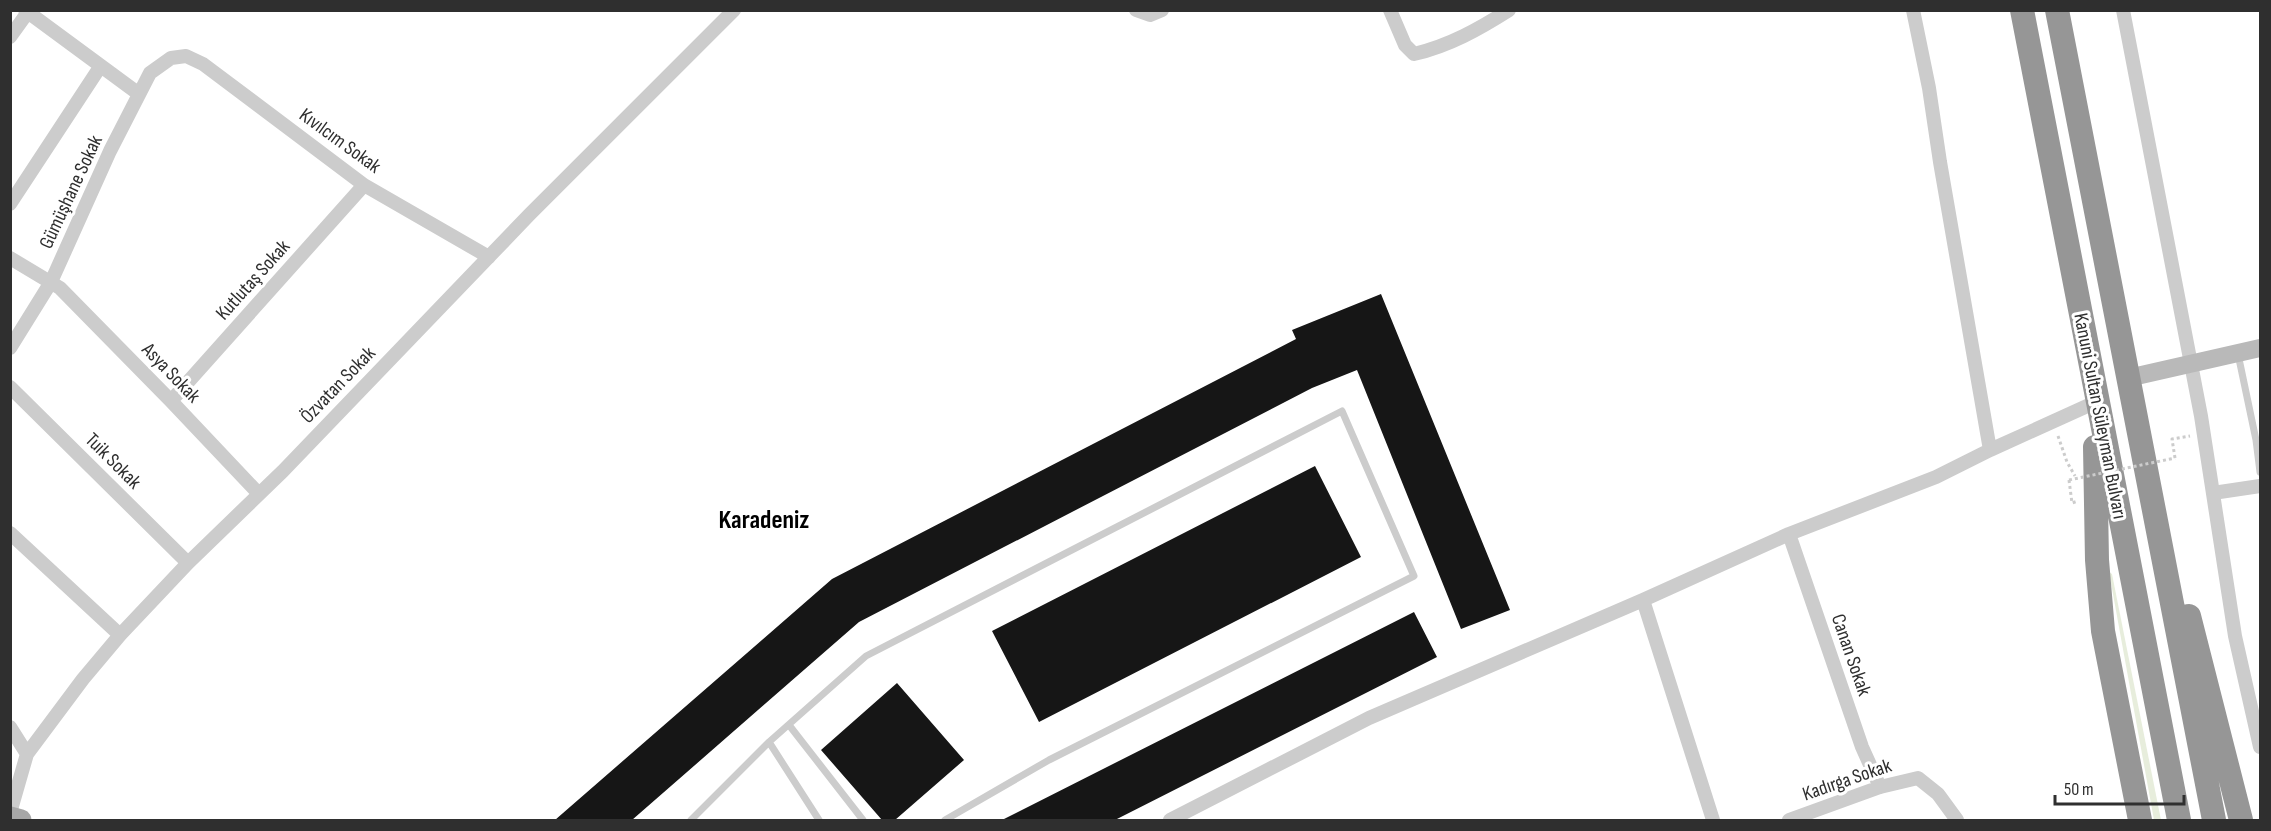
<svg xmlns="http://www.w3.org/2000/svg" width="2271" height="831" viewBox="0 0 2271 831" font-family="'Sofia Sans Condensed',sans-serif">
	<style>
		.green { fill: #e7eddc }
		.building { fill: #161616 }
		.lines { fill: none; stroke-linecap: round; stroke-linejoin: round }
		.path { stroke: #ccc; stroke-width: 3; stroke-dasharray: 3 3; stroke-linecap: butt }
		.lane { stroke: #ccc; stroke-width: 7 }
		.street { stroke: #ccc; stroke-width: 14 }
		.secondary { stroke: #b9b9b9; stroke-width: 18 }
		.primary { stroke: #a7a7a7; stroke-width: 21 }
		.highway { stroke: #969696; stroke-width: 24 }
		.path-bridge { stroke: #ccc; stroke-width: 3; stroke-dasharray: 3 3; stroke-linecap: butt }
		.labels { text-anchor: middle; dominant-baseline: central; stroke-width: 6; stroke-linejoin: round; paint-order: stroke }
		.street-label { font-size: 20px; fill: #2f2f2f; stroke: #fff }
		.district-label { font-size: 26px; font-weight: bold; fill: #000; stroke: #fff }
	</style>
	<rect width="100%" height="100%" fill="#fff"/>
	<path class="green" d="M2109 572 2112 574 2161 820H2154Z"/>
	<path class="building" d="M1381 294 1510 610 1461 629 1357 370 1312 388 859 622 632 820H555L832 579 1296 339 1292 330Z
		M1315 466 1361 557 1039 722 992 631Z
		M1414 612 1437 657 1115 820H1002Z
		M897 683 964 760 895 820H882L821 750Z"/>
	<g class="lines">
		<path class="path" d="M2058 436 2067 462 2075 476
			M2175 458 2172 439 2190 436
			M2069 480 2072 503 2078 501"/>
		<path class="lane" d="M2238 354 2256 440 2260 472
			M789 725 863 820
			M769 742 819 820
			M691 820 769 742 866 656 1342 411 1414 576 1049 760 945 820"/>
		<path class="street" d="M25 10 139 94
			M1136 10 1150 15 1162 10
			M1390 10 1405 45 1414 54C1449 46 1479 29 1509 10
			M1913 10 1929 88 1940 162 1990 450
			M2123 10 2201 416 2235 636 2260 747
			M10 37 28 12
			M10 204 100 67
			M10 258 60 288 171 401 259 494
			M10 348 51 282 110 151 150 73 171 58 186 56 203 64 364 185 489 257
			M10 387 188 563
			M171 401 364 185
			M2213 493 2260 486
			M10 533 120 635
			M1789 534 1862 747 1880 787
			M1643 600 1713 820
			M10 727 27 754
			M10 813 27 754 83 679 120 635 188 563 283 471 529 215 734 10
			M1170 820 1369 718 1643 600 1789 534 1936 477 1990 450 2096 402
			M1789 820 1880 787 1918 778 1938 794 1957 820"/>
		<path class="secondary" d="M2128 378 2260 348"/>
		<path class="primary" d="M10 817 21 820"/>
		<path class="highway" d="M2022 10 2179 820
			M2057 10 2214 820
			M2095 447 2097 560 2103 631 2140 820
			M2189 616 2241 820"/>
		<path class="path-bridge" d="M2069 480 2175 458"/>
	</g>
	<g class="labels">
		<g class="street-label">
			<text transform="translate(340 141) rotate(36)">Kıvılcım Sokak</text>
			<text transform="translate(71 192) rotate(-65)">Gümüşhane Sokak</text>
			<text transform="translate(253 280) rotate(-48)">Kutlutaş Sokak</text>
			<text transform="translate(171 373) rotate(46)">Asya Sokak</text>
			<text transform="translate(338 385) rotate(-46)">Özvatan Sokak</text>
			<text transform="translate(2100 416) rotate(79)">Kanuni Sultan Süleyman Bulvarı</text>
			<text transform="translate(113 461) rotate(45)">Tuik Sokak</text>
			<text transform="translate(1851 655) rotate(71)">Canan Sokak</text>
			<text transform="translate(1847 780) rotate(-19)">Kadırga Sokak</text>
		</g>
		<g class="district-label">
			<text x="764" y="520">Karadeniz</text>
		</g>
	</g>
	<rect width="2271" height="831" fill="none" stroke="#2f2f2f" stroke-width="24"/>
	<path d="M2055 795v9h129v-9" fill="none" stroke="#2f2f2f" stroke-width="3"/>
	<text x="2064" y="795" font-size="18" fill="#2f2f2f" stroke="#ffffff" stroke-width="4.5" paint-order="stroke">50 m</text>
</svg>
